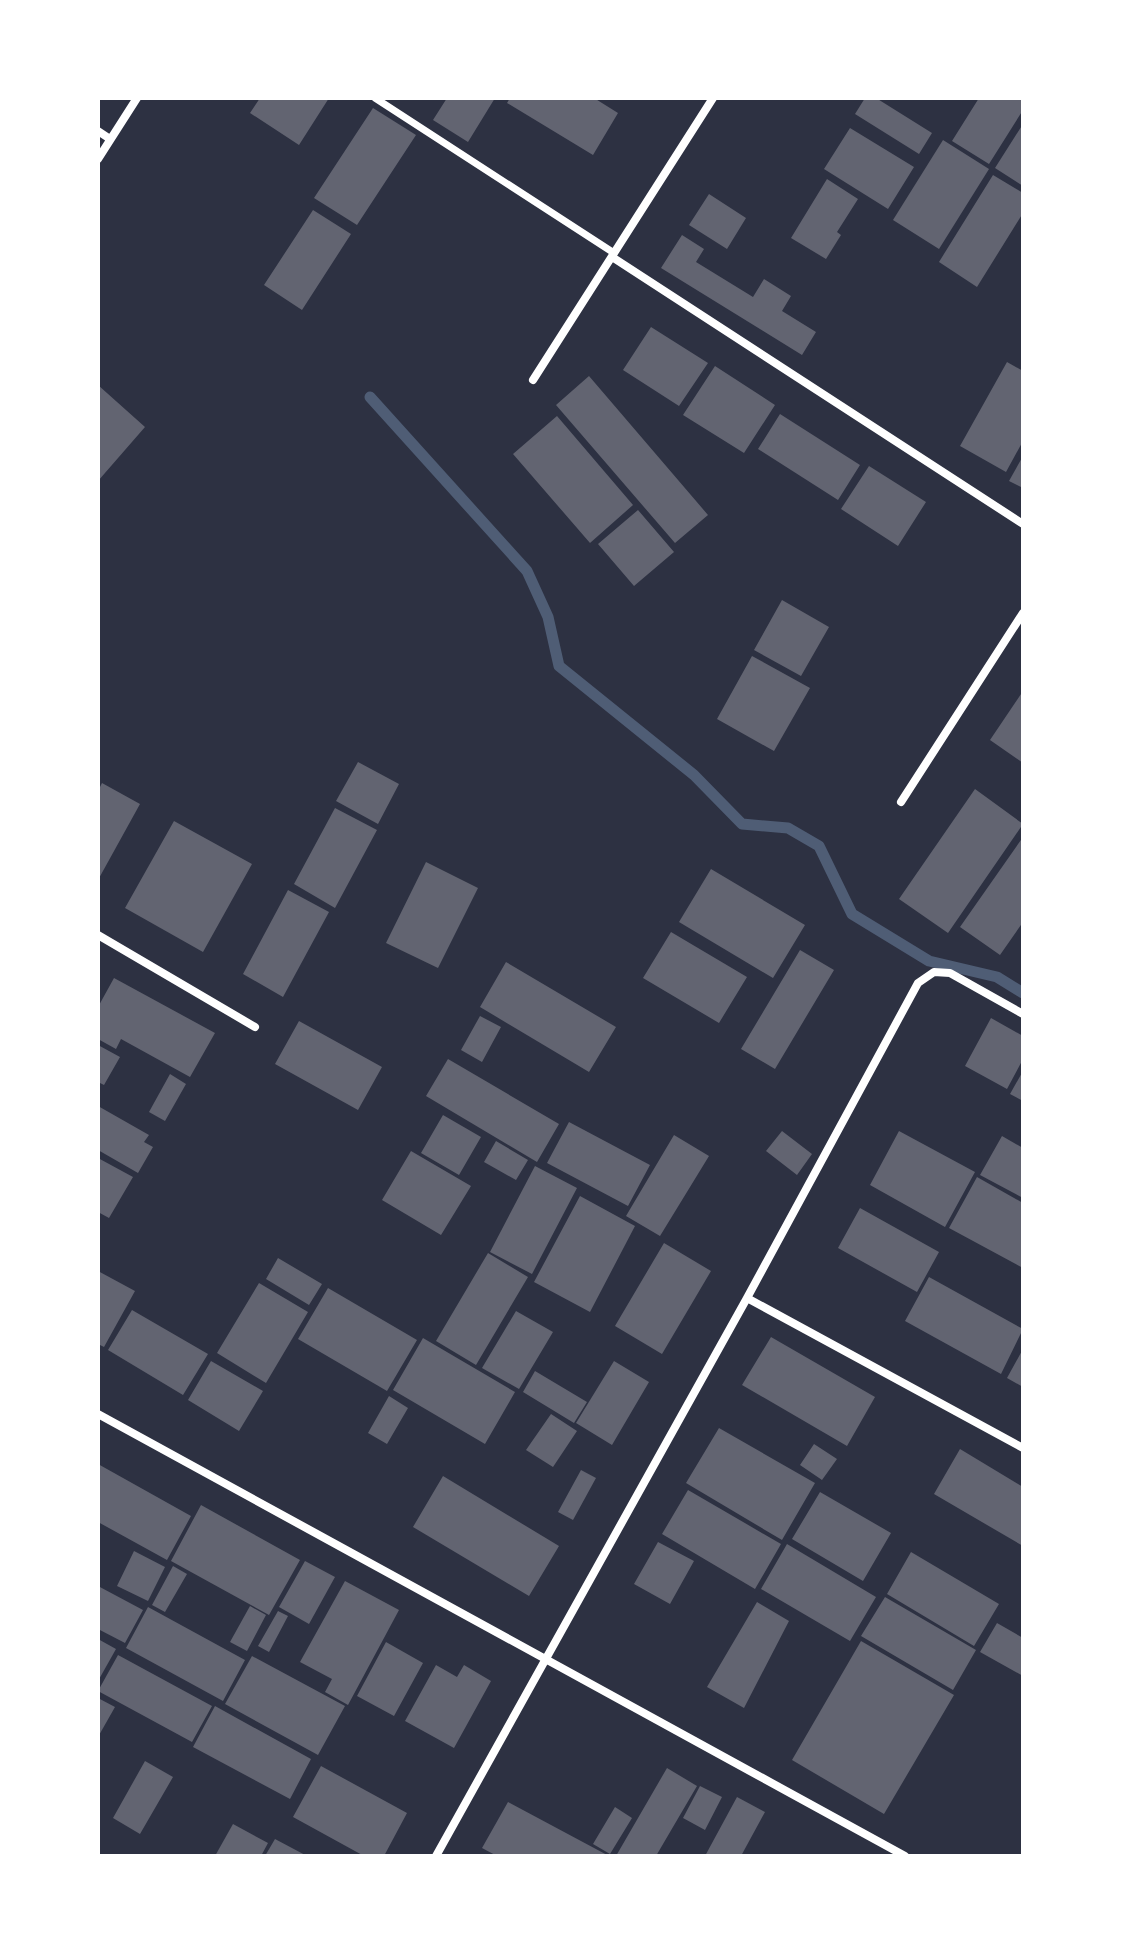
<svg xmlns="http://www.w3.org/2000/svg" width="1121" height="1954" viewBox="0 0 1121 1954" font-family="'Open Sans',sans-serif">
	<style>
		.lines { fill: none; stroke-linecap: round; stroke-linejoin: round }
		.stream { stroke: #4f5d75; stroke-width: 11 }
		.building { fill: #626471 }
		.pedestrian { stroke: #fff; stroke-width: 7 }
		.minor { stroke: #fff; stroke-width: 8 }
	</style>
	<rect width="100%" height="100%" fill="#2d3142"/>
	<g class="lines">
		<path class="stream" d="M370 397 527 571 548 617 559 666 694 775 742 824 788 828 819 846 852 914 929 961 997 977 1023 993"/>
	</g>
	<path class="building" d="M260 98H329L299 145 250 113Z
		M447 98H495L468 142 433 120Z
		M510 98H594L618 113 593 155 507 103Z
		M865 98H876L932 133 919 154 855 114Z
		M979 98H1023V110L989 164 952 141Z
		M373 108 416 135 357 225 314 198Z
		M1023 124V186L995 168Z
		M850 128 914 167 888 209 824 169Z
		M943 140 989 169 939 249 893 220Z
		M993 175 1023 193V213L977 287 939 262Z
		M827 179 858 199 837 232 841 235 826 259 791 238Z
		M709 194 746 218 727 249 689 225Z
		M313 210 351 234 302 310 264 285Z
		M682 235 704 249 696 262 753 297 764 279 791 296 782 311 816 332 802 355 661 268Z
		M651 327 708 363 679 406 623 370Z
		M1007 362 1023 371V441L1006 472 960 446Z
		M715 366 775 405 744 453 683 415Z
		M589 376 708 515 675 543 556 405Z
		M98 385 145 427 98 481Z
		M780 414 860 465 838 500 758 449Z
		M557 416 633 505 590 543 513 454Z
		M1023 456V488L1009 481Z
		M869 466 926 502 898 546 841 509Z
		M638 510 674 552 634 586 598 544Z
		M782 600 829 627 801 676 754 650Z
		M752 656 810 688 774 751 717 719Z
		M1023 691V763L990 740Z
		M358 762 399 784 378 824 336 801Z
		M102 783 140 804 98 880V791Z
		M975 789 1023 824 948 933 899 899Z
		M335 808 377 830 335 908 294 884Z
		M174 821 252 864 203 952 125 908Z
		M1023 837V922L1000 955 960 927Z
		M426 862 478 888 438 968 386 943Z
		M711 869 805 925 773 978 679 922Z
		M288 890 329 912 283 997 243 974Z
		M671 932 747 977 719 1023 643 978Z
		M800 950 834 970 775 1069 741 1049Z
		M506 962 616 1027 589 1072 480 1007Z
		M114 978 215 1033 190 1077 121 1039 116 1049 98 1039V1007Z
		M480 1016 501 1027 482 1062 461 1050Z
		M991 1018 1023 1036V1059L1007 1089 965 1066Z
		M299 1021 382 1067 358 1110 275 1064Z
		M98 1045 120 1057 104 1085 98 1082Z
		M448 1059 559 1124 537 1162 426 1096Z
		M1023 1071V1101L1010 1094Z
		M170 1074 186 1084 165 1121 149 1112Z
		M98 1106 149 1135 144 1142 153 1147 138 1173 98 1150Z
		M443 1115 481 1137 459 1175 421 1153Z
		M569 1122 650 1165 628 1206 547 1163Z
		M782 1131 812 1154 797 1175 766 1151Z
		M899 1131 975 1172 945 1227 870 1185Z
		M674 1135 709 1156 660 1236 626 1216Z
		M1002 1136 1023 1148V1198L980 1175Z
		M496 1141 528 1160 516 1180 484 1162Z
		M411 1151 471 1186 441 1235 382 1200Z
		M98 1158 133 1177 109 1218 98 1212Z
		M535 1166 577 1188 532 1274 490 1252Z
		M977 1177 1023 1203V1268L949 1228Z
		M580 1196 635 1226 590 1312 534 1282Z
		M860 1208 939 1252 917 1292 838 1248Z
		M664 1243 711 1271 662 1354 615 1326Z
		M488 1253 528 1277 476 1365 436 1341Z
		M278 1258 322 1284 309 1305 266 1279Z
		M98 1271 135 1291 104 1347 98 1344Z
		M929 1277 1023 1329 1001 1374 905 1321Z
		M259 1283 308 1312 266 1383 217 1353Z
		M328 1288 417 1340 387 1391 298 1339Z
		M132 1310 208 1354 183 1395 108 1350Z
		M516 1311 553 1332 519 1389 482 1368Z
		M771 1337 875 1397 847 1446 742 1385Z
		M423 1338 515 1392 485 1444 393 1390Z
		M1023 1349V1387L1007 1378Z
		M211 1361 263 1391 239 1431 188 1400Z
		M614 1361 649 1382 612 1445 576 1423Z
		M535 1371 587 1402 574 1423 523 1392Z
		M389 1396 408 1408 387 1444 368 1433Z
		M551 1414 577 1431 553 1467 526 1450Z
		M719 1428 815 1483 782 1540 686 1483Z
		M814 1444 837 1459 822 1480 800 1465Z
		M960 1449 1023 1487V1546L934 1494Z
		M98 1464 191 1516 167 1560 98 1522Z
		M581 1470 596 1478 573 1520 558 1512Z
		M443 1476 559 1546 529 1596 413 1527Z
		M688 1490 781 1544 755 1589 662 1534Z
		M820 1492 891 1533 863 1581 792 1539Z
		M201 1505 300 1560 269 1615 171 1561Z
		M658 1542 694 1561 670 1604 634 1584Z
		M787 1544 876 1597 850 1641 761 1589Z
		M134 1551 165 1567 148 1601 117 1586Z
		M911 1552 999 1604 974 1646 887 1594Z
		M305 1561 335 1577 309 1624 279 1607Z
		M173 1566 187 1574 165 1612 152 1605Z
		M345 1581 399 1610 348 1705 325 1692 332 1679 300 1662Z
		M98 1586 143 1610 125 1643 98 1629Z
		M885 1597 976 1650 953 1690 861 1636Z
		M757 1602 789 1621 744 1708 707 1687Z
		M250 1606 266 1615 247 1651 230 1642Z
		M148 1607 245 1660 223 1701 126 1648Z
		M278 1611 288 1616 269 1652 258 1646Z
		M997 1623 1023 1638V1676L980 1652Z
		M98 1639 116 1649 98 1681Z
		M861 1641 954 1695 884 1814 792 1760Z
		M386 1642 423 1663 394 1716 357 1696Z
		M118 1655 212 1706 192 1742 98 1691Z
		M252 1656 345 1706 318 1755 225 1704Z
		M436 1665 457 1677 464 1665 491 1681 454 1748 405 1721Z
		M98 1698 115 1707 98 1737Z
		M215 1706 311 1759 290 1799 193 1747Z
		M145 1761 173 1777 140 1834 113 1818Z
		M321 1766 407 1813 384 1856H364L293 1817Z
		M667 1768 697 1786 656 1856H616Z
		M700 1786 722 1797 705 1830 683 1818Z
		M737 1797 765 1812 741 1856H705Z
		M508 1802 609 1856H497L482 1848Z
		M615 1807 632 1818 610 1854 593 1844Z
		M233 1824 268 1843 261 1856H215Z
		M275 1839 307 1856H265Z"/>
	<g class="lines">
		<path class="pedestrian" d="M375 98 614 253"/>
		<path class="minor" d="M98 131 110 139
			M98 159 137 98
			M612 257 1023 524
			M533 380 713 98
			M901 802 1023 613
			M98 935 255 1027
			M747 1298 1023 1448
			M98 1414 905 1856
			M436 1856 747 1298 918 983 934 972 950 973 1023 1014"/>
	</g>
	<rect width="1121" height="1954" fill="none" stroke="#ffffff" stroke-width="200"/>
</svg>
